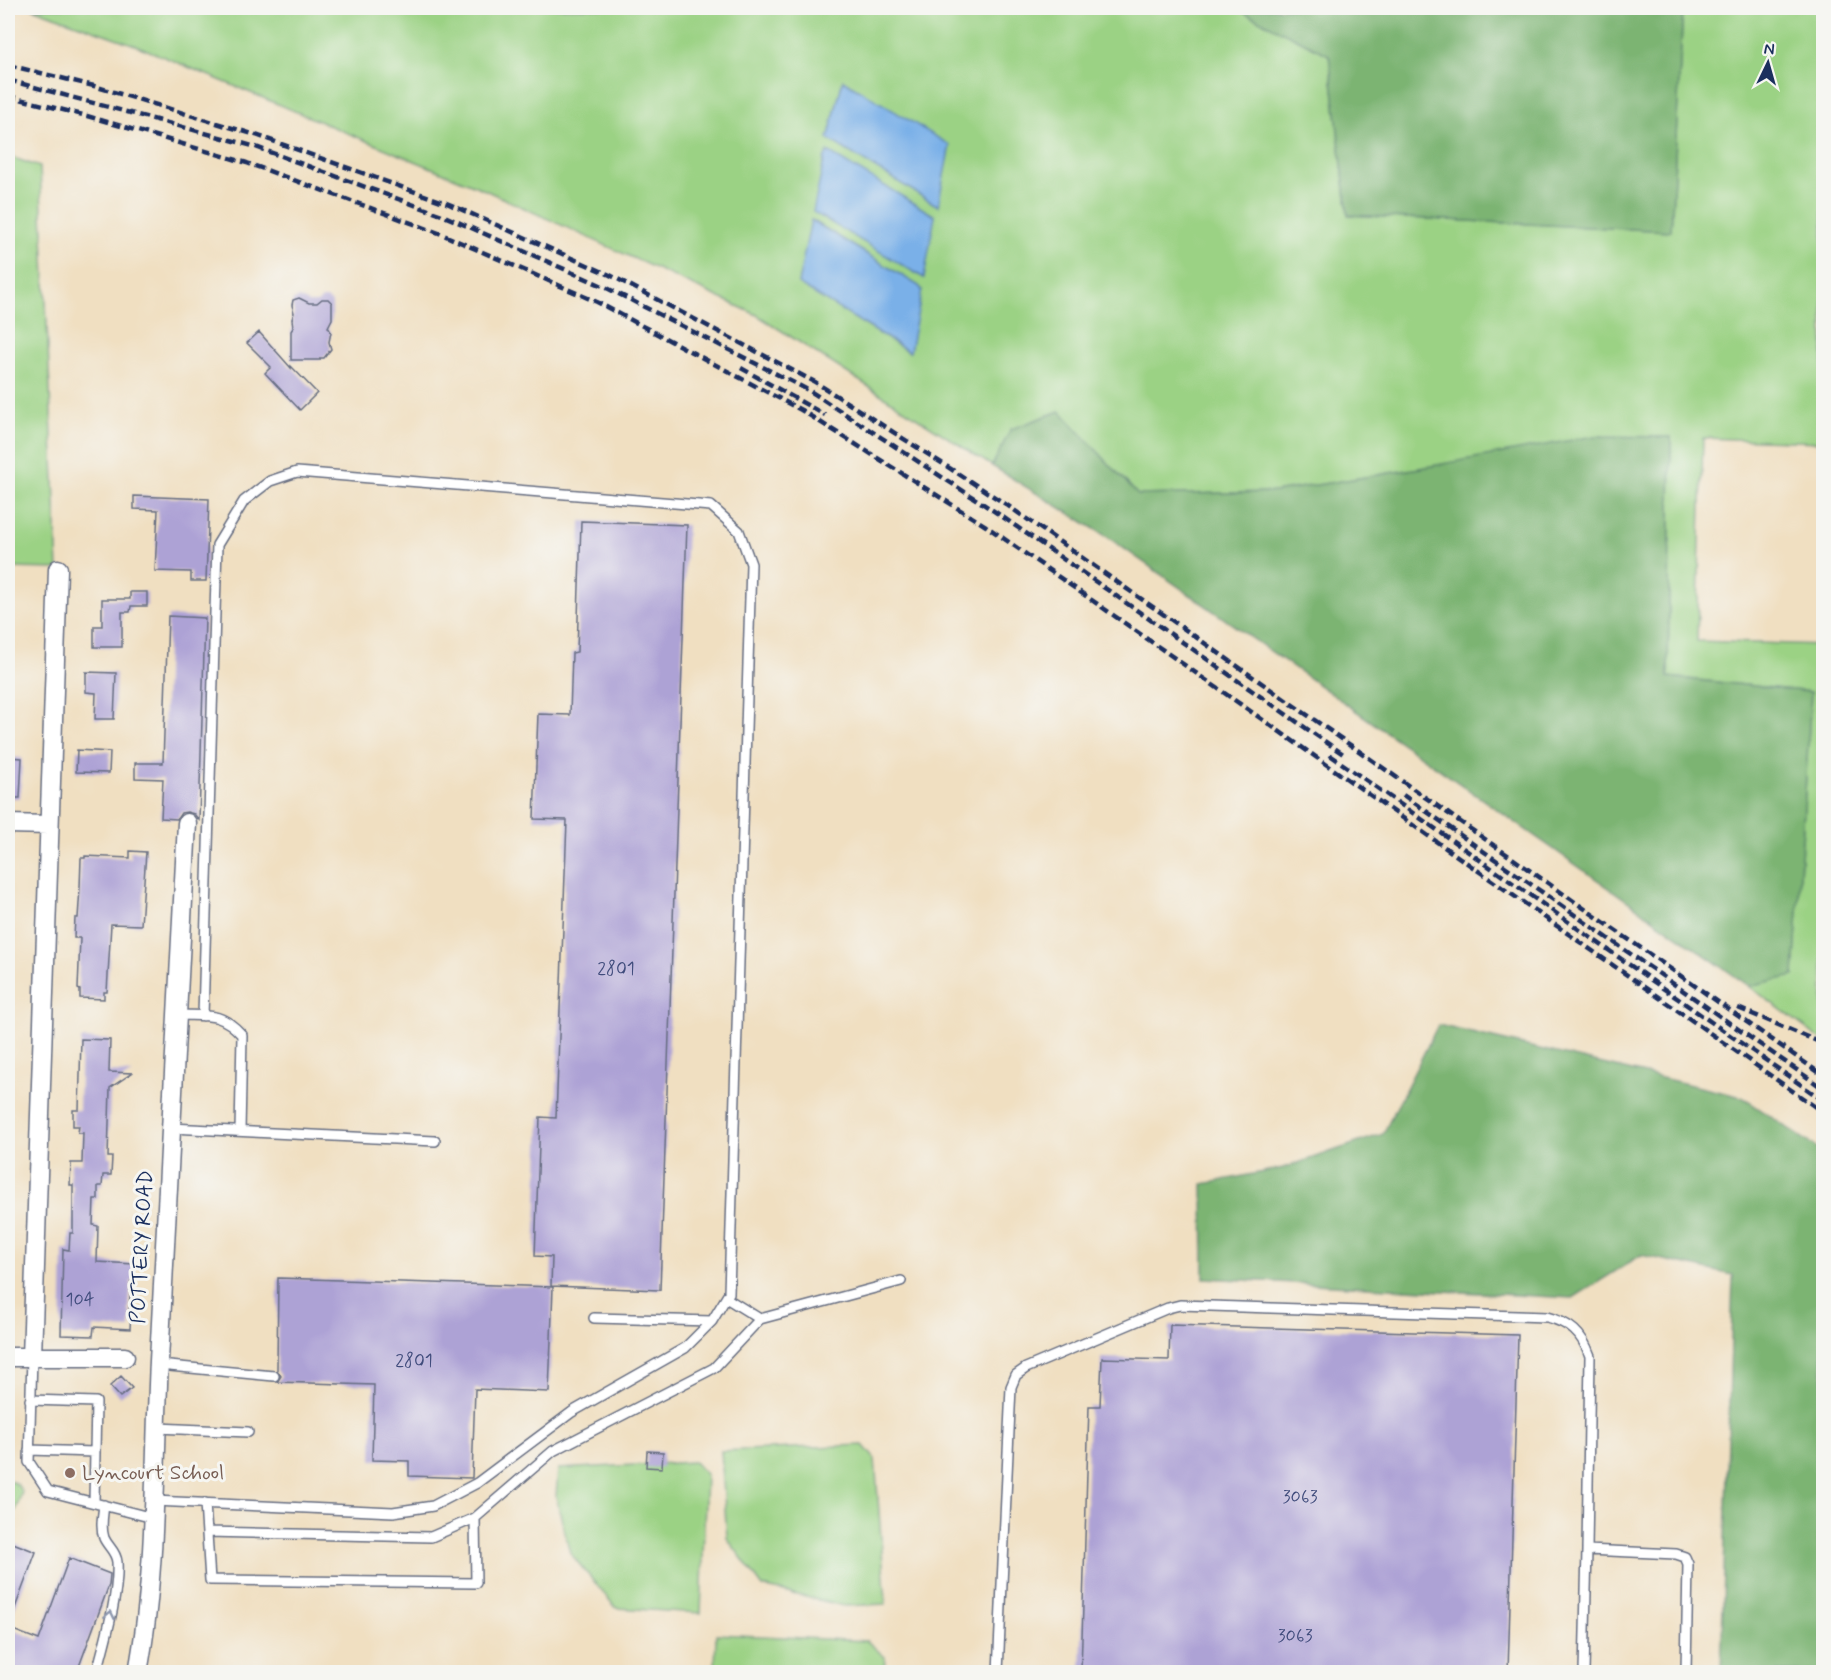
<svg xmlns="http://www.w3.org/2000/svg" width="1831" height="1680" viewBox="0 0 1831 1680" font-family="Mynerve,sans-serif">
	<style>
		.green { fill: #9bd284; stroke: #5b8071; stroke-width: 1.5; fill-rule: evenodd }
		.forest { fill: #7cb472; stroke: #4c7268; stroke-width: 1.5 }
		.water { fill: #7ab0e8; stroke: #4a70a3; stroke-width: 1.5 }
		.building { fill: #ada2d5 }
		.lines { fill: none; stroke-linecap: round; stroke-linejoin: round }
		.lane-casing { stroke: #666d81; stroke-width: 12 }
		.street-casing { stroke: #666d81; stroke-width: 21 }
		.lane { stroke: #fff; stroke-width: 9 }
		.street { stroke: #fff; stroke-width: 18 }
		.rail { stroke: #1b2f5e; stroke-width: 4.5; stroke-dasharray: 9 4.5; stroke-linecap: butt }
		.oneway { stroke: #8d97ae }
		.education-dot { fill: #8d6e63; stroke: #f6f6f2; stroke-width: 2 }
		.labels { text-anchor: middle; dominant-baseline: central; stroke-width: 6; stroke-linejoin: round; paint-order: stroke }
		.number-label { font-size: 18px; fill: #404c7c }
		.street-label { font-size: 21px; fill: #1b2f5e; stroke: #f6f6f2 }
		.education-label { font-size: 21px; fill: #785e54; stroke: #f6f6f2; text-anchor: start }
	</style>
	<rect width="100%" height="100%" fill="#f6f6f2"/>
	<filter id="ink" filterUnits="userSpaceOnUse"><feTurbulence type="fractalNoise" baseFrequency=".0167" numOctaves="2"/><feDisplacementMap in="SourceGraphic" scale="12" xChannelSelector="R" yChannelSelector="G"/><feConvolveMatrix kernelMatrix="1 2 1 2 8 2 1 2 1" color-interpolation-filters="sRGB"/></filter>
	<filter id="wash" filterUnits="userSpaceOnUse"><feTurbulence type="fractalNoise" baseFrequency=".008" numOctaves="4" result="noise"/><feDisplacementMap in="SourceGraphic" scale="24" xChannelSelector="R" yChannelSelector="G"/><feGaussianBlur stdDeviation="1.35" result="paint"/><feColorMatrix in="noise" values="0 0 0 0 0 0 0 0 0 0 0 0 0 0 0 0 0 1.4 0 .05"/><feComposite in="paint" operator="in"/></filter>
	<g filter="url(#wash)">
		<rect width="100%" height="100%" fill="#f0dfc1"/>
		<path class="green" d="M32 8H1235L1329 55 1348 215 1671 231 1683 8H1823V442L1703 438 1697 641 1823 645V1041L1749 986 1794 975 1811 692 1668 677 1671 437 1426 467 1274 492 1138 495 1060 411 1011 429 992 466 757 315 485 190 135 45ZM843 80 938 206 828 139ZM828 152 924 278 814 212 825 156ZM812 220 919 286 922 290 909 352 798 284Z
			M8 156 40 167 58 569 8 568Z
			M863 1445 875 1459 886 1604 844 1606 763 1587 727 1538 721 1451Z
			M694 1462 706 1474 701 1613 616 1608 570 1553 556 1497 558 1469Z
			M8 1480 17 1484 22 1492 16 1510 9 1514Z
			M716 1634 867 1641 885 1657 884 1672H715Z"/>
		<path class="forest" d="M1235 8H1683L1671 231 1348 215 1329 55Z
			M1060 411 1138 495 1274 492 1426 467 1594 436 1671 437 1668 677 1811 692 1794 976 1749 986 1106 536 992 466 1011 429Z
			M1438 1025 1742 1097 1823 1152V1672H1721L1733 1275 1641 1255 1573 1298 1204 1278 1203 1184 1283 1168 1383 1134Z"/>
		<path class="water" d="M843 80 950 145 938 206 828 139Z
			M828 152 935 216 924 278 813 212 825 156Z
			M811 220 919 286 922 290 910 352 798 284Z"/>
		<g id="blocks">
			<path class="building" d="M299 298 309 303H317L322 299H328L332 303V319L328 327 331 332 329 342 331 349 324 358H320V360H291V331L293 328 292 319 294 313 292 305 293 300Z
				M259 332 291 368V366L317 393 300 410 265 373 271 367 247 343Z
				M134 496 209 499 206 581H191V572L155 571 158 510 134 509Z
				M581 521 687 525 660 1290 551 1286 552 1257 535 1256 540 1117 556 1118 567 820 534 819 538 714 570 715 572 653 577 652Z
				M130 592H147V606H131L130 612H122V647H94V626H102V599H130Z
				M168 616 205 618 199 820 194 814 187 812 181 813 177 819 161 818 163 779 135 778V763H163Z
				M86 672 116 673 114 719H95L96 693 86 692Z
				M77 750 110 752 109 773 76 772Z
				M8 757 22 758 20 798H8Z
				M130 851 146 852 141 925 111 924 107 992H104V999L80 998V990L78 989 80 938H74L75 918H78L80 888 81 858H85V856L130 858Z
				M81 1039 110 1040 109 1072 132 1073 110 1088 108 1157H112L111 1175H103L102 1186H98V1199H94L93 1225 98 1226 97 1262 135 1264 134 1281H131L129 1312H131L130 1329 94 1327 93 1336 61 1335 63 1249 69 1250 70 1233H73V1185H70L71 1163H82L83 1133H78L79 1126H73V1110H79Z
				M278 1278 553 1287 549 1392 475 1389 472 1478 409 1476V1461L372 1460 374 1385 277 1382 281 1376 277 1370Z
				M1170 1325 1518 1335 1508 1672H1081L1089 1406H1100L1102 1358 1169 1360Z
				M121 1376 132 1388 120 1397 110 1386Z
				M647 1451 663 1452 662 1468 646 1467Z
				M8 1541 36 1552 9 1624H8Z
				M69 1558 110 1574 109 1585 77 1672H8V1628L39 1640Z"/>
		</g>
	</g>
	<g filter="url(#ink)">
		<use href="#blocks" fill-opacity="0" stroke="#666d81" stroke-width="1.5"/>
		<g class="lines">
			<defs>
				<path id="lane" d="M177 1015C206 1016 221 1011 242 1035L240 1131
					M171 1128 435 1141
					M594 1318 712 1321
					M760 1319 901 1281
					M32 1357 29 1462 48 1491 153 1518
					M159 1365 274 1376
					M30 1400 96 1402 94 1502
					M157 1428 248 1432
					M29 1450 95 1452
					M154 1501 393 1512 433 1506 477 1483 572 1412 685 1348 712 1321 729 1293 751 564 739 531 711 506 297 472 270 481 244 501 217 545 203 1016
					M205 1503 210 1580 476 1583 475 1518 553 1451 714 1368 760 1319 726 1298
					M207 1532 431 1537 475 1518
					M97 1672C105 1641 119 1594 117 1562 116 1551 108 1547 104 1538 100 1527 103 1515 104 1505
					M998 1672 1011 1387 1016 1375 1026 1368 1168 1308 1180 1305 1547 1317C1570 1323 1582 1333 1590 1356L1587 1550 1676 1554 1685 1557 1688 1564 1686 1672
					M1584 1672 1587 1550"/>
				<path id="street" d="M8 824 49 825
					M8 1357H125
					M32 1357 58 569
					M138 1672C157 1570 154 1465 159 1361 168 1182 178 1002 187 823"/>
			</defs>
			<use href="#lane" class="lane-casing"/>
			<use href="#street" class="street-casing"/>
			<use href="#lane" class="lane"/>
			<use href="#street" class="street"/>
			<path class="rail" d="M8 65 94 86 256 135 449 204 610 275 815 382 1004 503 1824 1076
				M8 80 253 146 442 215 605 287 810 391 997 513 1346 756
				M8 96 87 116 247 163 439 233 597 302 801 410 986 526 1824 1113
				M741 368 825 415
				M1330 755 1824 1101
				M1403 795 1824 1089
				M1738 1008 1824 1044"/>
		</g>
		<defs><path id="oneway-chevron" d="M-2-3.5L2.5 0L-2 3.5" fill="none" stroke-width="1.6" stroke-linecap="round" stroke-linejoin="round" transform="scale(1.5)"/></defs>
		<use class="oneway" href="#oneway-chevron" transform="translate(110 1615) rotate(-78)"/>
	</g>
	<circle class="education-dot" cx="70" cy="1473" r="6"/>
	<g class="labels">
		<g class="number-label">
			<text x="616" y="969">2801</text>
			<text x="80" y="1300">104</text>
			<text x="414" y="1361">2801</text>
			<text x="1300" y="1497">3063</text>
			<text x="1295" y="1636">3063</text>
		</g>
		<g class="street-label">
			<text transform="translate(142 1247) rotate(-87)">POTTERY ROAD</text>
		</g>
		<g class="education-label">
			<text x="82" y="1473">Lyncourt School</text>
		</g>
	</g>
	<rect width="1831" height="1680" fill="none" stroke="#f6f6f2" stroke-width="30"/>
	<g transform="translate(1768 63) rotate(5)" stroke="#f6f6f2" stroke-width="4.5" paint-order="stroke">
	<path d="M0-4.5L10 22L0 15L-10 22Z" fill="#1b2f5e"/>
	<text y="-9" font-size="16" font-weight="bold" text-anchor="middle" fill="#1b2f5e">N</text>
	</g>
</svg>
